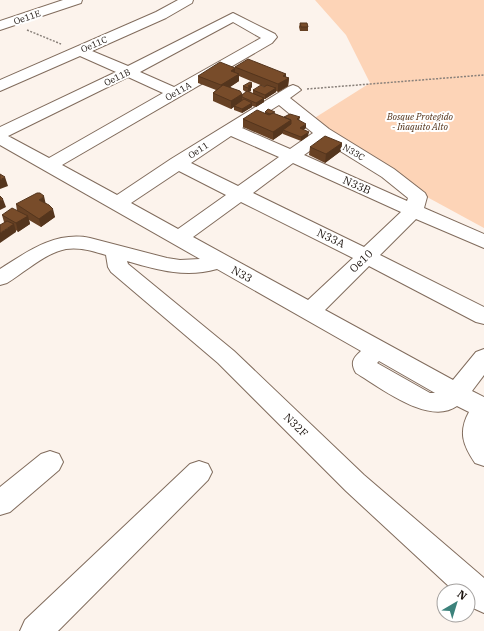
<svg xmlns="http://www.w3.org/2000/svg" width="484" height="631" viewBox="0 0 484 631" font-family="'IBM Plex Serif',serif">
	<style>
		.green { fill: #fdd4b7 }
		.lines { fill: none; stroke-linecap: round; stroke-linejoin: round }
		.minor-casing { stroke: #816c5d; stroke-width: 2 }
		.path { stroke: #89807a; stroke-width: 1.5; stroke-dasharray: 2 1.5; stroke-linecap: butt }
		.minor { fill: #fff; fill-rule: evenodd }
		.wall { fill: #674124; fill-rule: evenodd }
		.shaded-wall { fill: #54351d }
		.building { fill: #784c2a; stroke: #54351d }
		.labels { text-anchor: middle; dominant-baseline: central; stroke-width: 4; stroke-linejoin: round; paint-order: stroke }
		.far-street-label { font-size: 9px; fill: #1c140f; stroke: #fff }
		.far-park-label { font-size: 9px; font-style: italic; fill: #4b290e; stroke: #fff }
		.street-label { font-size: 11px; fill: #1c140f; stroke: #fff }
	</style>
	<rect width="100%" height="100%" fill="#fcf3ec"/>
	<path class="green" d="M315 0H484V228L370 166 313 119 370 83 346 35Z"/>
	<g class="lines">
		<defs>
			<path id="minor" d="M63 0H82L81 3 0 30V21Z
				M178 0H193L192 3 166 18 92 51 128 66 233 13 275 34 277 37 272 43 62 165 117 195 171 159 288 87 293 85 298 87 301 90 290 98 329 129 394 169 425 193 427 197 424 208 484 234V248L416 219 380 255 484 307V324L476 322 369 266 325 310 453 380 476 352 484 349V375L472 391 484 397V466L475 463C463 445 458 432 469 412L457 406C429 426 381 388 356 373 350 363 353 358 361 351L217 269C186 278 157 270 127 261L128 264 234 351 364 475 484 578V613L473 608 468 603V591H454L346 491 218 363 111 272 108 267 106 255C93 251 80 247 66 249 45 253 25 272 7 283L0 285V269C28 251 56 231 90 238L167 258 180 260 200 259 0 145V127L116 72 80 56 0 91V80L156 12ZM233 22 261 38 174 87 140 72ZM128 77 163 93 49 158 8 136ZM279 105 313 133 290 149 242 128ZM231 136 279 157 238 186 191 163ZM324 141 382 177 408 198 407 201 304 155ZM293 163 401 212 364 247 253 193ZM179 171 226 195 178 229 131 203ZM241 202 353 258 308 300 193 237ZM379 361 435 393H430L377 363Z
				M50 451 59 454 63 462 59 470 10 512 0 515V487L41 454Z
				M199 461 208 464 212 472 208 480 58 631H20L25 620 190 464Z"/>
		</defs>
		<use href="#minor" class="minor-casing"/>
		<path class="path" d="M27 30 61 44
			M307 89 484 75"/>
		<use href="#minor" class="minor"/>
	</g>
	<path class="wall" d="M300 23 308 27V31H300L299 27Z
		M235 67 286 74V77L289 78 288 86 278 92 276 91V92L265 99H264V102L256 107 252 106V107L242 113 234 110V106L231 109 213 101V93L216 90 198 83V76L235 68ZM239 76 265 87 253 90V94L249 92 251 91V88L252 87 243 86V90L246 92 242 95 230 87 239 81Z
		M265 112 275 114 284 117H300L299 121 306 128 303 130 308 136 301 141 283 134V133L273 140 243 127V119L265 113Z
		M342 143 341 151 325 163 309 155 310 147Z
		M46 203 55 217 41 227 29 220 30 224 18 232 16 230V232L4 222 2 215 17 211 16 204Z"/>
	<path class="shaded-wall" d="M235 68V76L239 74V81L221 93V85L231 71Z
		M286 74 285 80 289 78 288 86 278 92V84L283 76Z
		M252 83V87L251 88V91L248 92V86Z
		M276 88V92L265 99V95Z
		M242 94V102L231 109V101Z
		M264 98V102L256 107V103Z
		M252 103V107L242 113V109Z
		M291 120 290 128 283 130V133L273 140V132Z
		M306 124V128L300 132V128Z
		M309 132 308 136 301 141V137Z
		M342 143 341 151 325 163 326 154Z
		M5 177 8 186 0 189V180Z
		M44 196 46 205 39 200Z
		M3 199 6 207 0 210V201Z
		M53 209 55 217 41 227 39 219Z
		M28 216 30 224 18 232 16 223Z
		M14 224 16 232 0 243V233Z"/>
	<path class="building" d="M300 23H307L308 27H301Z
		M248 59 286 74 283 76 289 78 278 84 235 67Z
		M220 62 235 68 231 71 239 74 221 85 198 76Z
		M250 82 252 83 248 86 251 87 248 88 243 86Z
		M223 85 240 91 242 94 231 101 213 93Z
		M261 85 264 87 267 85 276 88 265 95 253 90Z
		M247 91 264 98 256 103 242 97V95Z
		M244 99 252 103 242 109 234 106Z
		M268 109 275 112 270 114 265 112Z
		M257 110 269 115 273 113 291 120 273 132 243 119Z
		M290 114 300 117 297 119 306 124 300 128 309 132 301 137 283 130 291 124V120L284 117Z
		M325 136 342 143 326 154 310 147Z
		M0 174 5 177 0 180Z
		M37 193H40L44 196 39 200 49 205 53 209 39 219 16 204Z
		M0 196 3 199 0 201Z
		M12 208 28 216 16 223 2 215Z
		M7 221 14 224 0 233V225Z"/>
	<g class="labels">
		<g class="far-street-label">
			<text transform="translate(27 17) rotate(-19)">Oe11E</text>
			<text transform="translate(94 44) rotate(-23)">Oe11C</text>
			<text transform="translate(117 77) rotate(-26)">Oe11B</text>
			<text transform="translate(178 91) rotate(-30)">Oe11A</text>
			<text transform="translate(198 150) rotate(-33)">Oe11</text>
			<text transform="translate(354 152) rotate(31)">N33C</text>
		</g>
		<g class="far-park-label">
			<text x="420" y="116">Bosque Protegido<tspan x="420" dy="10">- Iñaquito Alto</tspan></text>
		</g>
		<g class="street-label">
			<text transform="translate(357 185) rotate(24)">N33B</text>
			<text transform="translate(331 238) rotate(26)">N33A</text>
			<text transform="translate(361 261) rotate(-44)">Oe10</text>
			<text transform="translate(242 274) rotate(29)">N33</text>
			<text transform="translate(296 425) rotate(44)">N32F</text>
		</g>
	</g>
	<g transform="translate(456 603) rotate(38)"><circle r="19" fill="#ffffff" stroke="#a4a19f"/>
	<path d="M0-3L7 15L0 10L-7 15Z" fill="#3c827b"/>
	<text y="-6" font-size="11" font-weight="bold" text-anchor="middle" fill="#1c140f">N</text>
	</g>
</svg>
